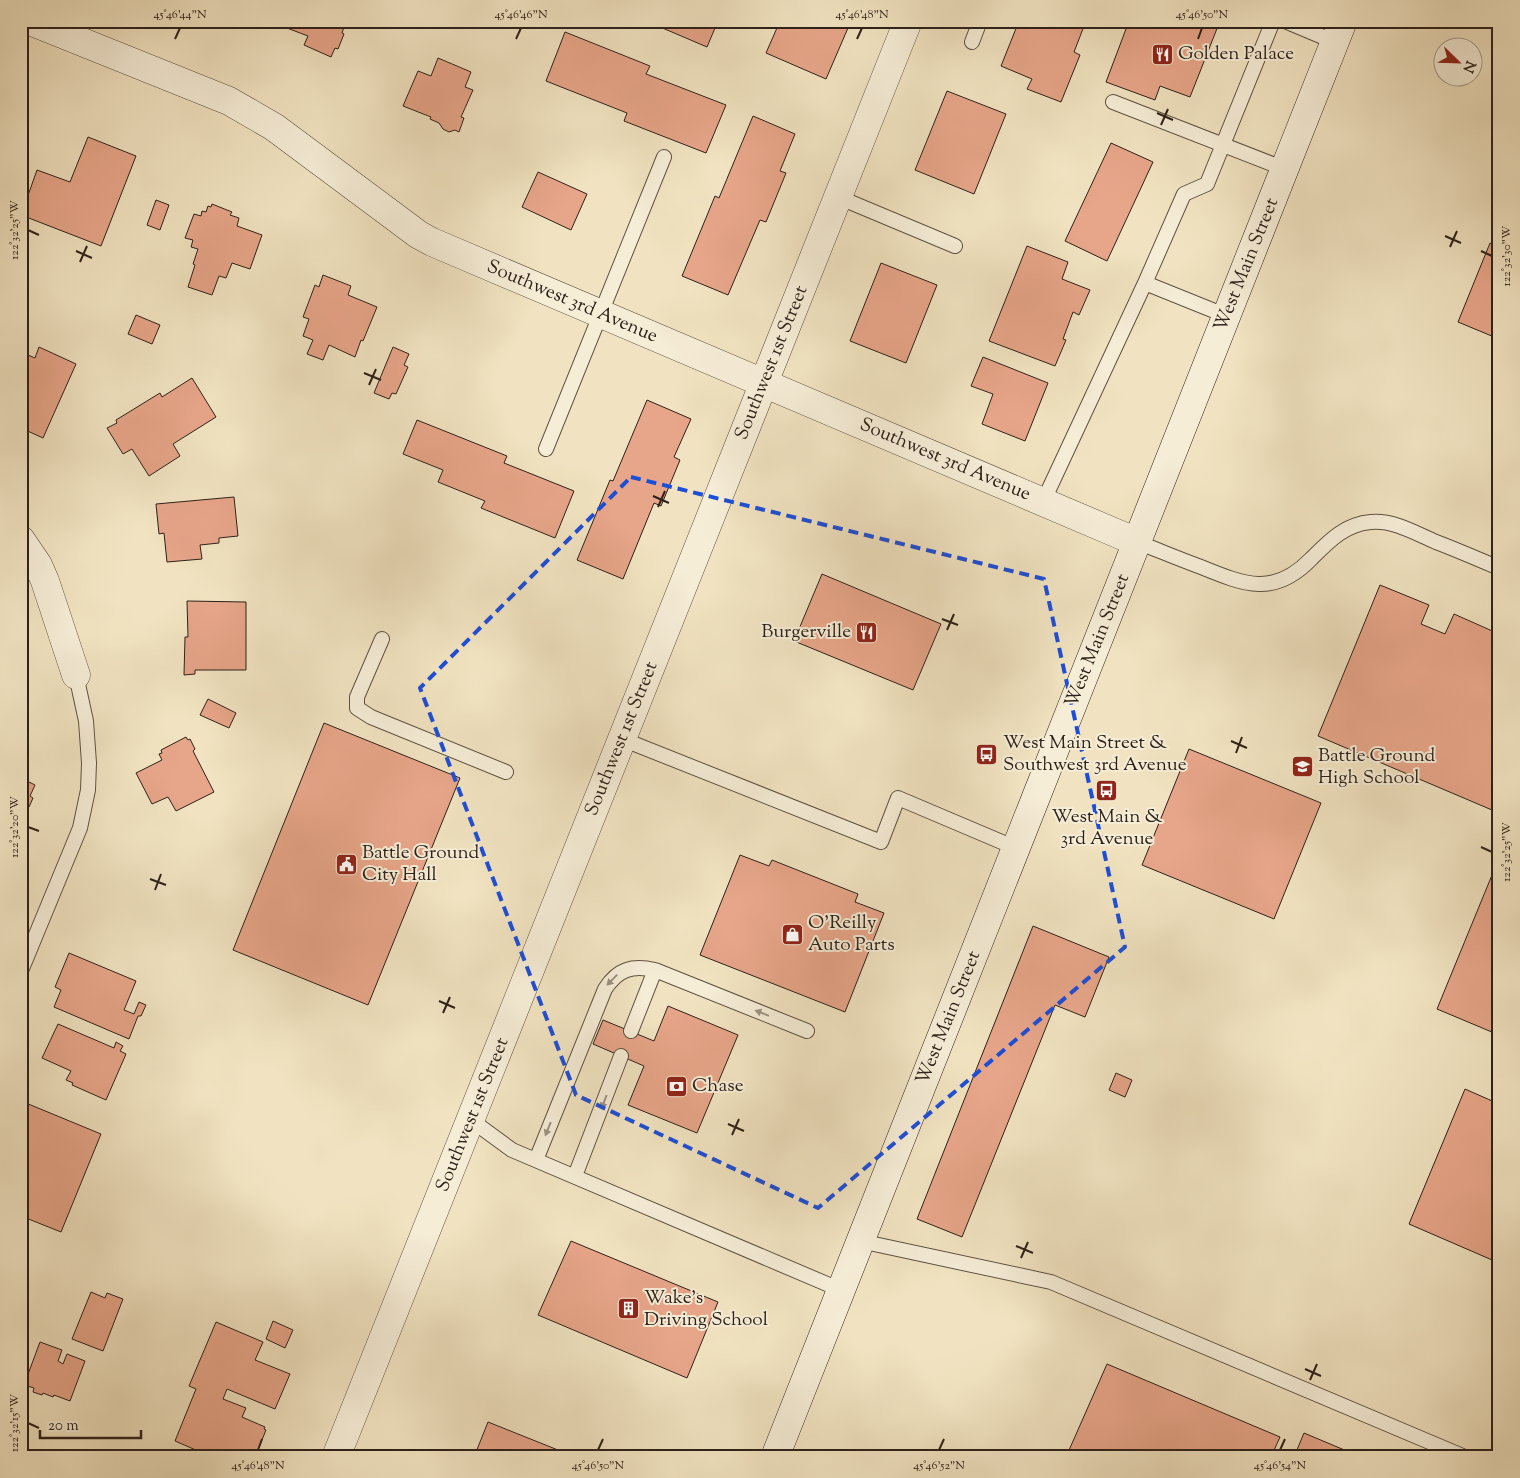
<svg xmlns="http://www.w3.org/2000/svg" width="1520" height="1478" viewBox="0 0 1520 1478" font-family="'Sorts Mill Goudy',serif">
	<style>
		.building { fill: #e7a589; stroke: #2d2119 }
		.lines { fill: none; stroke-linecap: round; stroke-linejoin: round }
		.service-casing { stroke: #5e5243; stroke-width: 16 }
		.minor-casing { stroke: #5e5243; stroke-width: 29 }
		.tertiary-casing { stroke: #5e5243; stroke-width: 29 }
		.secondary-casing { stroke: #2d2119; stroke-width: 29 }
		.service { stroke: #f6edd7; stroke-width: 14 }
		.minor { stroke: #f6edd7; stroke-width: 28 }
		.tertiary { stroke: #f6edd7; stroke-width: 28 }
		.secondary { stroke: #f6edd7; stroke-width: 28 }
		.oneway { fill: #9c9182 }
		.marked { fill: none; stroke: #1d4ed8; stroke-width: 4; stroke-dasharray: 10 6; stroke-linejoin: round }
		.ticks { fill: none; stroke: #2d2119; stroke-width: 2 }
		.labels { text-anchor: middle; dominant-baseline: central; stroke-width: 4; stroke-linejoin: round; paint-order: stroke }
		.poi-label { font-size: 19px; fill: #2d2119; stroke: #f6edd7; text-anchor: start }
		.street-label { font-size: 19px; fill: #2d2119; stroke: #f6edd7 }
		.neatline { fill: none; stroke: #2d2119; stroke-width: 2 }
		.ticks-label { font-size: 12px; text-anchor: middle; fill: #2d2119 }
	</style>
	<rect width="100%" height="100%" fill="#f1e3c1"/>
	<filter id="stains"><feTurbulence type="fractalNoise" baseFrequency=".004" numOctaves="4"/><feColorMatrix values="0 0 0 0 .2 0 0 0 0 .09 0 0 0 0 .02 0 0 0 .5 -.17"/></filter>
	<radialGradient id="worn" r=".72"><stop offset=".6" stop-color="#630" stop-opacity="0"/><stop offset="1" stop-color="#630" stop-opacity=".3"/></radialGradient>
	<path class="building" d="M281 21H346L342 33 344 34 338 49 335 48 331 57 304 45 308 36 279 25Z
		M646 21H718L707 47Z
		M780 21H851L826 79 766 53Z
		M1019 21H1086L1074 52 1080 55 1061 102 1027 89 1032 79 1001 66Z
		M1129 21H1213L1212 23 1218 26 1190 97 1160 86 1155 100 1106 82Z
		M565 32 650 66 646 74 726 105 706 153 624 121 627 113 546 81Z
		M438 58 471 72 465 87 473 90 461 117 464 118 459 132 455 130 449 132 443 129 439 123 430 119 431 117 403 106 418 71 431 76Z
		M947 91 1006 114 974 194 915 170Z
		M753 116 795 134 780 171 786 173 766 222 760 220 728 295 682 276 715 196 719 198Z
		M88 137 136 156 101 246 21 215 37 170 70 182Z
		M1111 143 1153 162 1107 261 1065 241Z
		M538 172 587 194 571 230 522 207Z
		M156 200 169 205 160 230 147 225Z
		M212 204 232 212 230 215 239 218 237 226 262 235 250 269 232 263 226 278 219 276 212 295 188 287 195 265 193 264 198 249 191 247 193 240 185 238 194 214 201 216 202 211 206 212 208 206 211 207Z
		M1490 243 1499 247V339L1458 322Z
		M1027 246 1068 262 1062 279 1090 290 1079 315 1073 312 1063 339 1066 340 1055 366 989 341Z
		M881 263 937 285 906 363 850 341Z
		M323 275 351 286 348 295 377 307 363 341 361 340 355 357 329 345 323 360 307 354 313 340 303 336 309 319 303 317 315 285 319 287Z
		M136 315 160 325 152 344 128 334Z
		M39 347 76 364 43 438 21 428V352L35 358Z
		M393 347 409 354 404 365 408 367 396 394 392 393 389 399 374 393Z
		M983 357 1048 383 1025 441 982 424 993 394 971 386Z
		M192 378 216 417 173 444 180 456 149 476 132 449 123 454 107 428 117 423 116 420 160 393 162 397Z
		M647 400 691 419 674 457 680 460 661 506 654 503 623 579 577 560 610 480 613 481Z
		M417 420 507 456 504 463 574 491 555 538 481 508 485 501 438 482 443 470 403 454Z
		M234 497 238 536 219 538V543L200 545 202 559 167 562 164 533 159 534 156 504Z
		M822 574 941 624 913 690 794 641Z
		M1380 585 1429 605 1421 624 1445 634 1454 614 1499 634V813L1318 736Z
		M187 601 246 602V670H195V674L184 675 185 637H188Z
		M208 699 236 713 229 728 200 715Z
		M324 723 460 778 368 1005 233 950Z
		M186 737 188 740 190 739 195 749 193 751 214 792 176 811 168 797 152 804 136 773 162 760 159 754 162 753 161 750Z
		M1189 749 1321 803 1274 919 1142 865Z
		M21 778 35 785 30 796 33 798 29 807 26 805 21 815Z
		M740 855 769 866 772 860 858 894 855 902 884 913 845 1012 700 955Z
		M1492 875 1499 877V1035L1437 1009Z
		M1033 926 1109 957 1085 1017 1055 1005 962 1237 917 1219Z
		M69 953 136 981 124 1010 134 1014 139 1002 146 1005 141 1016H138L129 1039 54 1007 61 990 55 987Z
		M668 1006 738 1035 697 1133 628 1105 644 1066 593 1044 603 1020 654 1041Z
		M58 1024 114 1048 116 1042 123 1046 120 1051 126 1054 106 1100 72 1085 73 1083 66 1080 71 1071 42 1058Z
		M1116 1073 1132 1080 1125 1097 1109 1090Z
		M1465 1089 1499 1104V1263L1409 1224Z
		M21 1101 101 1134 61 1232 21 1216Z
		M571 1241 718 1302 687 1378 538 1315Z
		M91 1292 105 1298 107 1293 123 1299 103 1351 72 1339Z
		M273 1321 293 1330 285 1348 266 1339Z
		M216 1322 263 1342 255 1360 290 1374 275 1409 227 1389 223 1399 246 1408 242 1417 265 1427 264 1429 266 1430 255 1457H212L175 1441 196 1389 189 1386Z
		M40 1342 62 1350 58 1361 63 1364 67 1354 85 1361 70 1401 54 1395 53 1397 43 1393 42 1395 33 1392 34 1388 24 1385Z
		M1107 1364 1280 1437 1271 1457H1066Z
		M488 1422 573 1456V1457H474Z
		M1304 1433 1361 1457H1294Z"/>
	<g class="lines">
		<defs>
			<path id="service" d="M1285 21 1335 42
				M972 42 980 21
				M1113 102 1285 169
				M838 197 955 246
				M1145 283 1184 194 1207 184 1273 21
				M546 449 664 157
				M1043 502 1145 283 1227 316
				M1137 542C1158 550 1179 559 1201 567 1245 585 1274 597 1311 559 1329 541 1345 524 1371 522 1394 520 1415 533 1436 542 1457 550 1478 559 1499 568
				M382 639 357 697V708L371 717 506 772
				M622 739 881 842 898 798 1016 848
				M21 971 80 828 88 790 89 763 86 721 76 675
				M631 1031 655 970
				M471 1120 512 1150 841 1290
				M536 1160 605 989C618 969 632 965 655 970L807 1031
				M575 1176 621 1056
				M860 1241 1051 1282 1465 1457"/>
			<path id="minor" d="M30 21 229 101 274 127 419 235 432 242 1137 542
				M21 540 38 565 45 581 76 675"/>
			<path id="tertiary" d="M336 1457 908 21"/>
			<path id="secondary" d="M775 1457 1343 21"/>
		</defs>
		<use href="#service" class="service-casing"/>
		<use href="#minor" class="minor-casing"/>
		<use href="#tertiary" class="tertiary-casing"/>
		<use href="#secondary" class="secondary-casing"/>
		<use href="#service" class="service"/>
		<use href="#minor" class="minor"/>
		<use href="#tertiary" class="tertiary"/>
		<use href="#secondary" class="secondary"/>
	</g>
	<defs><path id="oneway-solid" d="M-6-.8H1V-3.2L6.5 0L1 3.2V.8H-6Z" transform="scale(1.25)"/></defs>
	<g class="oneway">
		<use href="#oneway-solid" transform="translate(612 980) rotate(134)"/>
		<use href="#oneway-solid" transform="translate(762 1013) rotate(-158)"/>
		<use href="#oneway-solid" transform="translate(604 1102) rotate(111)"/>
		<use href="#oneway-solid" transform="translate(548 1129) rotate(112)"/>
	</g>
	<path class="marked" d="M631 477 1044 579 1125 947 818 1208 576 1095 420 688Z"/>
	<path class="ticks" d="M175 39 180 28M516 39 521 28M857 39 862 28M1198 39 1202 28M1157 113 1173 120M1161 125 1168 109M28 230 39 235M1445 236 1461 243M1450 247 1457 231M76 251 92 258M1481 251 1492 256M80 262 87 246M364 373 381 380M369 385 376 369M653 496 669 503M658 507 665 491M942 619 958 625M947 630 954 614M1231 741 1247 748M1236 753 1242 737M28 827 39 831M1481 847 1492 852M150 879 166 885M155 890 161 874M439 1001 455 1008M443 1013 450 997M728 1124 744 1131M732 1135 739 1119M1016 1246 1033 1253M1021 1258 1028 1242M1305 1369 1321 1376M1310 1380 1317 1364M28 1423 39 1428M258 1450 262 1439M598 1450 603 1439M939 1450 944 1439M1280 1450 1285 1439"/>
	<defs>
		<symbol id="restaurant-square" viewBox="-11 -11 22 22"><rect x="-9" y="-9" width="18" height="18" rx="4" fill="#8f2418" stroke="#f6edd7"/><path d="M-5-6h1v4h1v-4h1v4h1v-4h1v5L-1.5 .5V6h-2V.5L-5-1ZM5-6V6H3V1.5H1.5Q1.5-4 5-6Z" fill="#fff"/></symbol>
		<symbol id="bus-square" viewBox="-11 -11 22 22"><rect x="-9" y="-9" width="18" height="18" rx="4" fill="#8f2418" stroke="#f6edd7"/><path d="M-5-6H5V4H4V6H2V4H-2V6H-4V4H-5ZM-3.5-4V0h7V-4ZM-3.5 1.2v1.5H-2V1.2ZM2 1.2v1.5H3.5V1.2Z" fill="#fff"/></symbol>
		<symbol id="school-square" viewBox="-11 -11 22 22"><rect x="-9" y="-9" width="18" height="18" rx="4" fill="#8f2418" stroke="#f6edd7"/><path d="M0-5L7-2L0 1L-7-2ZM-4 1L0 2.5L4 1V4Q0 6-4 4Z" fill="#fff"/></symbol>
		<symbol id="civic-square" viewBox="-11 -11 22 22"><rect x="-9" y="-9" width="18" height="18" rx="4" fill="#8f2418" stroke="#f6edd7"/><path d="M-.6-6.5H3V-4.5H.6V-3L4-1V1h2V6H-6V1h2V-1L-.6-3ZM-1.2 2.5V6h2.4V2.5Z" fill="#fff"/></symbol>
		<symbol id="shop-square" viewBox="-11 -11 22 22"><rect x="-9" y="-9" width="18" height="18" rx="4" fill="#8f2418" stroke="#f6edd7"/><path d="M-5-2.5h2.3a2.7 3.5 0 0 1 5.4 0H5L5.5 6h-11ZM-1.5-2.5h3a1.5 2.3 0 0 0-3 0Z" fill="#fff"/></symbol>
		<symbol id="bank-square" viewBox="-11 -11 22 22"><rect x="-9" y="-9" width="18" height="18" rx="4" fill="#8f2418" stroke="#f6edd7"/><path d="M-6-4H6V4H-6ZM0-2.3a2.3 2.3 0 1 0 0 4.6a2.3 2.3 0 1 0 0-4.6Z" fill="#fff"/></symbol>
		<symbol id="building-square" viewBox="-11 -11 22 22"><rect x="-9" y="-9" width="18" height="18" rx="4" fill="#8f2418" stroke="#f6edd7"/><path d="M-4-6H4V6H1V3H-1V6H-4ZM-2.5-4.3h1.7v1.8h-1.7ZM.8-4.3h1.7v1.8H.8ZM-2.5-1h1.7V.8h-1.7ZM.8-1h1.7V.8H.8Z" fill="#fff"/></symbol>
	</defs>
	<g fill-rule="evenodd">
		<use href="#restaurant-square" x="1150" y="42" width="25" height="25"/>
		<use href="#restaurant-square" x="854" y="620" width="25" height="25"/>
		<use href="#bus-square" x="974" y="742" width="25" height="25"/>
		<use href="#school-square" x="1290" y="754" width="25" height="25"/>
		<use href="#bus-square" x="1094" y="778" width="25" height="25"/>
		<use href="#civic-square" x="334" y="852" width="25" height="25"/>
		<use href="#shop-square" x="780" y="922" width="25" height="25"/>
		<use href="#bank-square" x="664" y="1074" width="25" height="25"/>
		<use href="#building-square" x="616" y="1296" width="25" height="25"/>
	</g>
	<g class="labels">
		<g class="poi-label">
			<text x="1178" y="54">Golden Palace</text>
			<text x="851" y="632" text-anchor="end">Burgerville</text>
			<text x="1003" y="743">West Main Street &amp;<tspan x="1003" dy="22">Southwest 3rd Avenue</tspan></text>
			<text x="1318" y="756">Battle Ground<tspan x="1318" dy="22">High School</tspan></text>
			<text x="1107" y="817" text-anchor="middle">West Main &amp;<tspan x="1107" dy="22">3rd Avenue</tspan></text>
			<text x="362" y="853">Battle Ground<tspan x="362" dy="22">City Hall</tspan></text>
			<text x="808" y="923">O'Reilly<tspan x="808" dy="22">Auto Parts</tspan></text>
			<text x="692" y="1086">Chase</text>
			<text x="644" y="1298">Wake's<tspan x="644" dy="22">Driving School</tspan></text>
		</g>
		<g class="street-label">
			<text transform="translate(1247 265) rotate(-68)">West Main Street</text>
			<text transform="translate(572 302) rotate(23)">Southwest 3rd Avenue</text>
			<text transform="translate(772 363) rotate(-68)">Southwest 1st Street</text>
			<text transform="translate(945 460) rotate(23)">Southwest 3rd Avenue</text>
			<text transform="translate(1098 641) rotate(-68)">West Main Street</text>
			<text transform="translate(622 739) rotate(-68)">Southwest 1st Street</text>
			<text transform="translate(949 1018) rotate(-68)">West Main Street</text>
			<text transform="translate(473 1115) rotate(-68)">Southwest 1st Street</text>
		</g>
	</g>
	<rect width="1520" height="1478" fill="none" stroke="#f1e3c1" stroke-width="55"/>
	<g transform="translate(1458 62) rotate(113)"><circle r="24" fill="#f6edd7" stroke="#a69b8b"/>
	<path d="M0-4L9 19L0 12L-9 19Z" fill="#8f2418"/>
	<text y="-8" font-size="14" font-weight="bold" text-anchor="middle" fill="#2d2119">N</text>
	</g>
	<path d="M40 1430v8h101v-8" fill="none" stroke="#2d2119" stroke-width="2.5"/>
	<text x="48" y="1430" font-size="15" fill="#2d2119" stroke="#f6edd7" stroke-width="4" paint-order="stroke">20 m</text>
	<rect x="28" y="28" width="1464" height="1422" class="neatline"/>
	<g class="ticks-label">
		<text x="180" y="18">45°46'44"N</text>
		<text x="521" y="18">45°46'46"N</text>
		<text x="862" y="18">45°46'48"N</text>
		<text x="1202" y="18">45°46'50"N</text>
		<text transform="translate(14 230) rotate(-90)" y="4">122°32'25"W</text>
		<text transform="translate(1506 256) rotate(-90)" y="4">122°32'30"W</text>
		<text transform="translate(14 827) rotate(-90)" y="4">122°32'20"W</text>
		<text transform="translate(1506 852) rotate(-90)" y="4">122°32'25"W</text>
		<text transform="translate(14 1423) rotate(-90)" y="4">122°32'15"W</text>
		<text x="258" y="1469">45°46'48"N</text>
		<text x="598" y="1469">45°46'50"N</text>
		<text x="939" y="1469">45°46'52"N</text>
		<text x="1280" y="1469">45°46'54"N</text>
	</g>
	<rect width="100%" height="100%" filter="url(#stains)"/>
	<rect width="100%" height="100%" fill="url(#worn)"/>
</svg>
